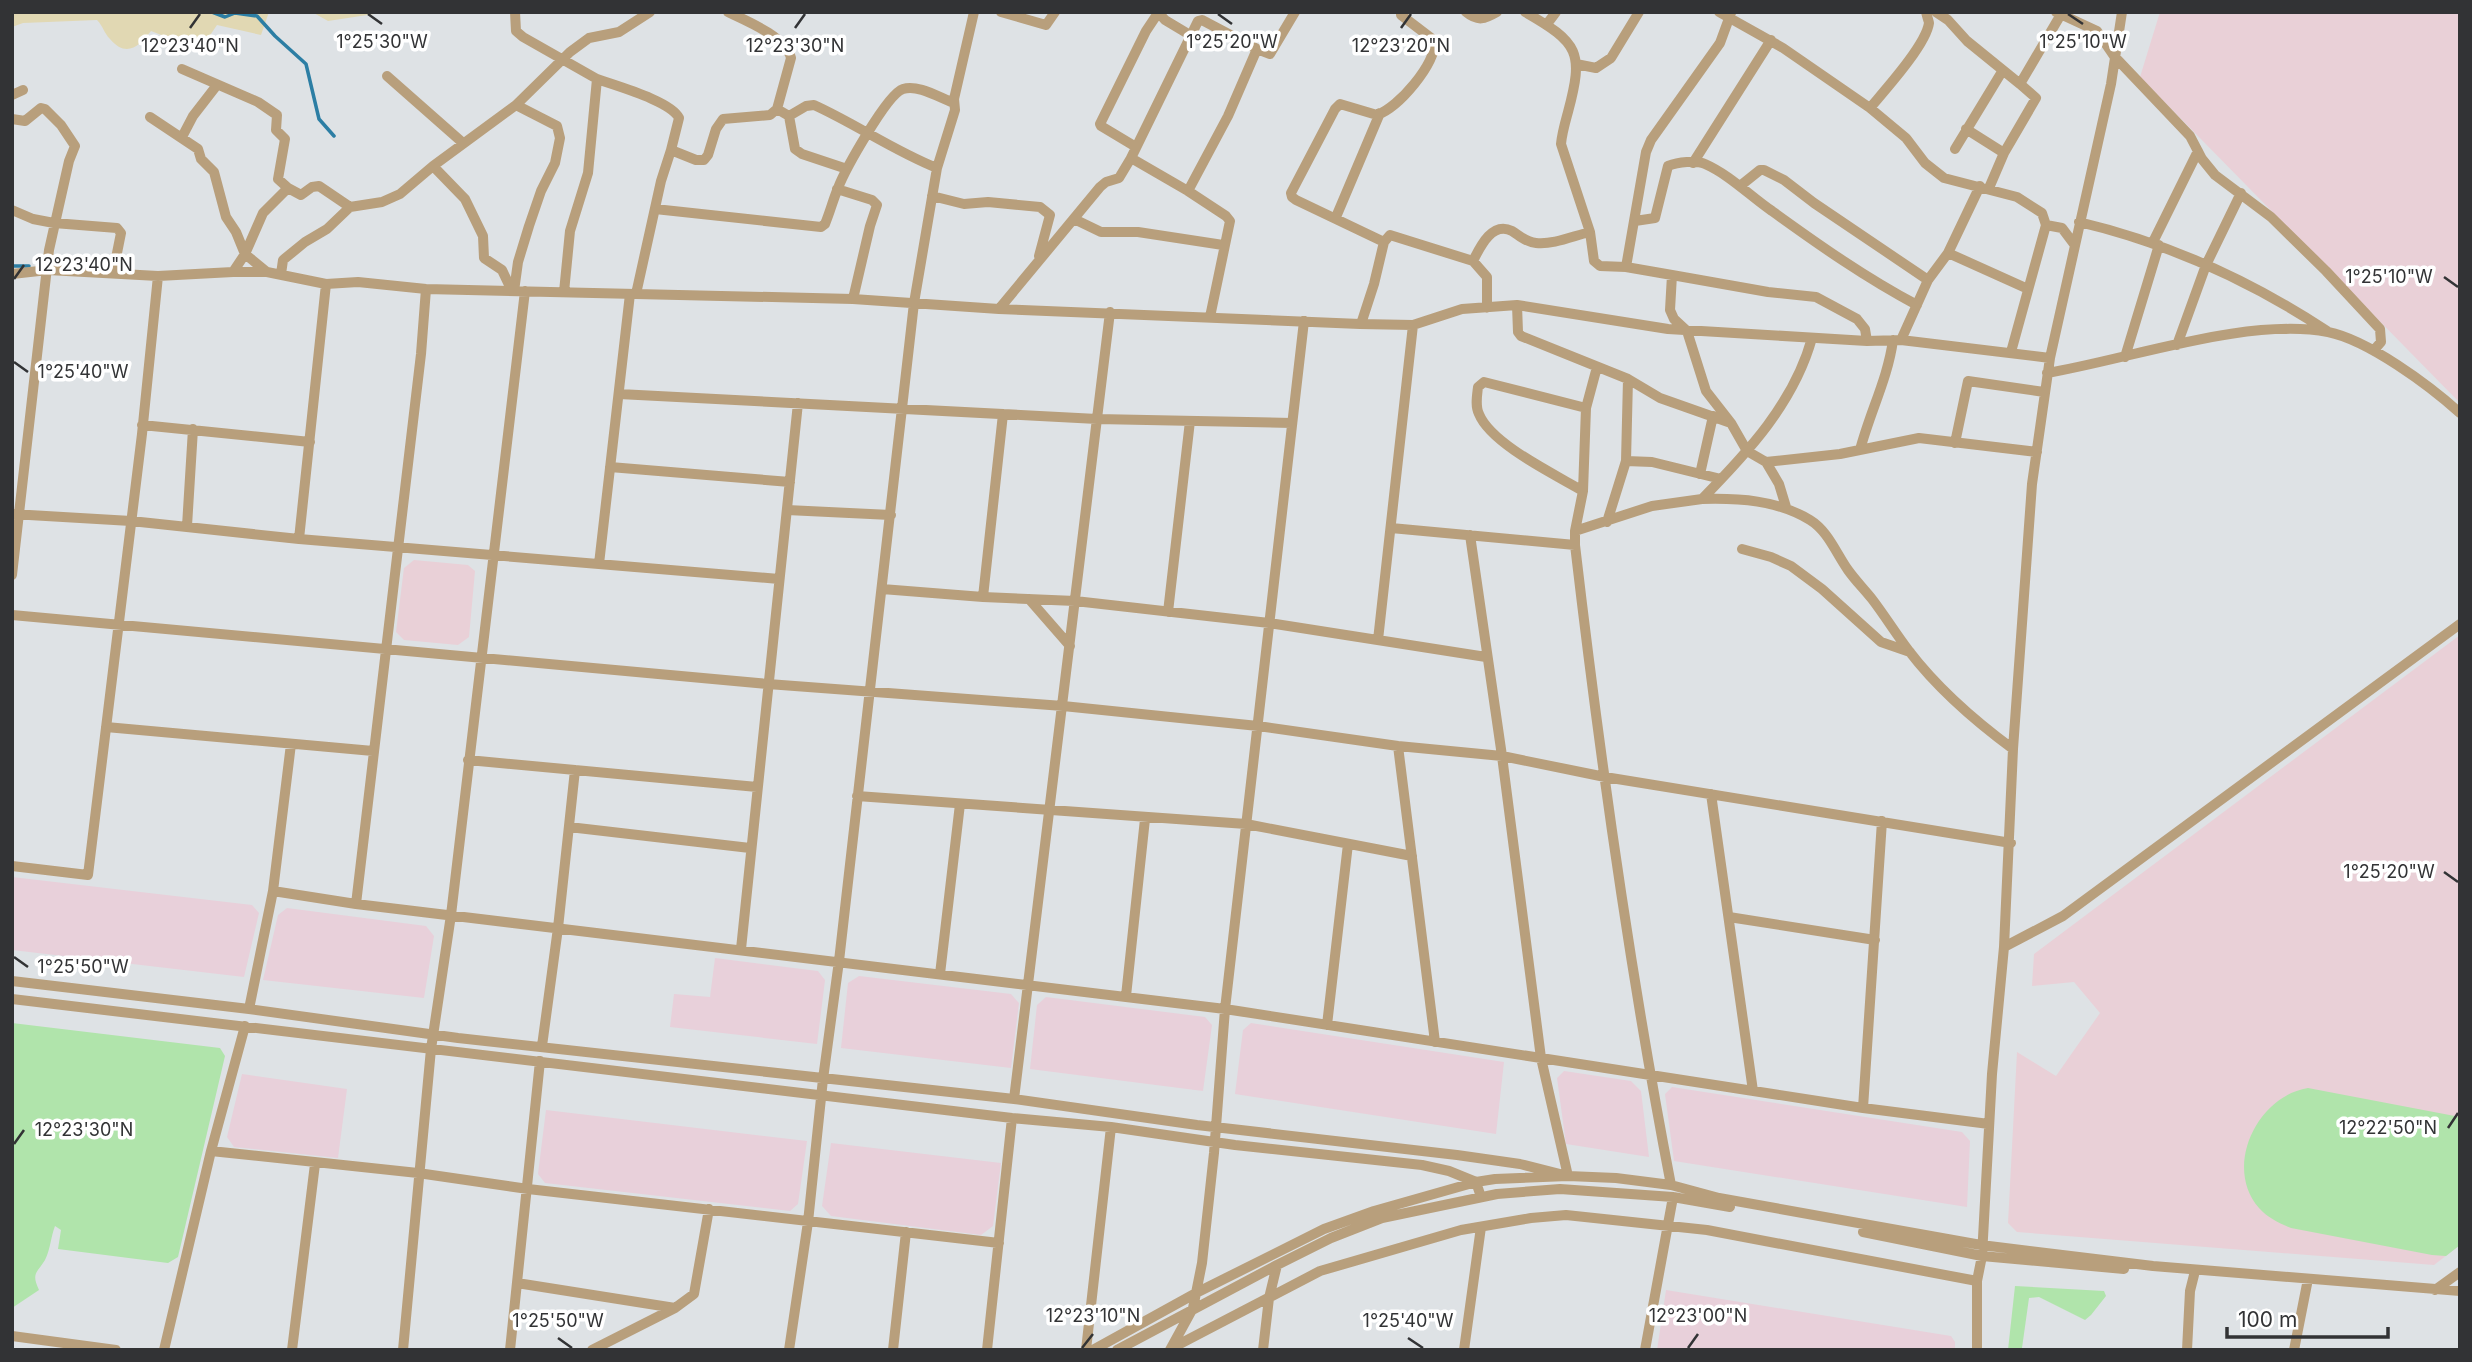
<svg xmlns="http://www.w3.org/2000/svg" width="2472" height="1362" viewBox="0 0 2472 1362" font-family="Inter,sans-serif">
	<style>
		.industrial { fill: #e8d0da }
		.education { fill: #e9d0d7 }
		.green { fill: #b0e4ab }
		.sand { fill: #e1d8b3 }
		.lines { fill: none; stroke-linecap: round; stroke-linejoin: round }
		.stream { stroke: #2c7ea4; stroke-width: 3.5 }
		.minor { stroke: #b89f7c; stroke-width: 10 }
		.ticks { fill: none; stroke: #323335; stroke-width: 2.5 }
		.ticks-label { font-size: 18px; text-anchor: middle; fill: #323335; stroke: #fff; stroke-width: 7; stroke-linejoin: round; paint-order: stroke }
	</style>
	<rect width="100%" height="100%" fill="#dee2e5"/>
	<path class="industrial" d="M12 877 252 905 259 913 244 977 12 950Z
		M287 908 426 926 434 936 424 998 263 980 278 915Z
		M715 958 818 971 825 980 817 1044 670 1027 674 994 710 997Z
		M859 976 1011 994 1019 1003 1011 1068 841 1048 848 983Z
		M1046 997 1205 1017 1212 1025 1203 1091 1030 1069 1037 1005Z
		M1251 1023 1504 1062 1496 1134 1235 1094 1243 1030Z
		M1564 1071 1631 1081 1641 1091 1649 1157 1566 1144 1557 1078Z
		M242 1074 347 1089 338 1158 234 1147 227 1137Z
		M1672 1087 1962 1132 1970 1141 1967 1207 1674 1161 1665 1094Z
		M546 1110 807 1141 798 1204 790 1211 545 1183 538 1174Z
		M831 1143 1001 1163 993 1226 981 1235 831 1216 822 1206Z
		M1666 1290 1951 1336 1955 1342V1350H1657Z"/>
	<path class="education" d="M2160 12H2460V403L2140 77Z
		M414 560 468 565 475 571 469 637 458 645 404 640 396 632 404 568Z
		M2460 635V1245L2434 1265 2017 1232 2008 1223 2017 1052 2056 1076 2100 1013 2074 982 2032 986 2034 954Z"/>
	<path class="green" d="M12 1023 220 1048 225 1056 178 1257 168 1263 58 1249 61 1230 55 1226C51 1236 50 1251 45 1260 37 1273 31 1273 39 1290L12 1308Z
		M2308 1088 2460 1117V1245L2446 1256 2432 1255 2291 1228C2279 1223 2268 1218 2259 1208 2223 1167 2257 1096 2308 1088Z
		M2015 1286 2104 1291 2106 1296 2091 1315 2085 1320 2039 1297 2029 1298 2022 1348 2050 1350H2008Z"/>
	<path class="sand" d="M12 12H269L261 35 217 25 200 50 151 31C140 45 127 59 110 39 104 33 103 26 97 20L23 23 12 27Z
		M312 12H387L328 21Z"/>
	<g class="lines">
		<path class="stream" d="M212 12 225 17 235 13 257 16 275 36 306 64 319 119 334 136
			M12 266H29"/>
		<path class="minor" d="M515 12 516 31 523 37 597 79 588 173 570 231 564 292
			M1001 12 1046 25 1055 12
			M1158 12 1165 20 1190 35
			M1466 12C1478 22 1485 19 1497 12
			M1525 12C1579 43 1584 52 1568 112 1565 123 1562 133 1561 144L1590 232 1594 261 1600 266 1626 267 1672 275 1670 310 1674 319 1687 331 1706 391 1731 423 1747 451 1766 462 1779 484 1786 507
			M1719 12 1783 48 1870 108 1906 138 1925 163 1944 178 2017 197 2042 213 2046 225 2062 228 2074 244
			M1936 12 1948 20 1967 41 2020 84 2060 16
			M2056 12 2097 31 2114 56 2190 136 2202 159 2215 175 2271 217 2326 271 2380 329 2381 342 2374 350
			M1547 24 1556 12
			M1576 64 1596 68 1611 58 1639 12
			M182 69 258 102 277 115 276 130 285 139 278 179 288 188 263 213 245 254 233 272
			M387 76 463 143
			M597 79C616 86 671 101 679 118L671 150
			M12 95 23 90
			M1870 108C1885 90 1926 45 1929 23 1929 22 1926 13 1926 12
			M777 109 789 116 806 106 814 105C856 124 894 151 937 168
			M789 116 795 149 802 154 847 169
			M150 117 198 149 201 159 214 172 226 217 236 232 245 254 267 272
			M12 119 25 121 41 108 45 109 61 125 75 146 69 161 49 250 12 575
			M1966 129 2004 153 1989 188
			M182 137 193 116 217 85
			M1136 147 1101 126 1100 124 1146 31 1158 13
			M1955 149 2003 70
			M2004 153 2036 98 2020 84
			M1131 158 1198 21 1202 20 1257 49
			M1693 163 1771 40
			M433 166 465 199 483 236 484 258 502 270 512 291
			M1740 186 1760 170H1764L1784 180 1814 203 1928 280
			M288 188 301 195 312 187 319 186 350 207
			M837 189 872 200 877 205 870 226 853 299
			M1188 191 1226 216 1230 221 1210 317
			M932 196 964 204 988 202 1040 207 1050 215 1039 256
			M655 209 821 227 825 224C830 212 833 200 838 188 845 170 887 94 903 89 918 84 940 98 954 103
			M12 210 33 219 54 223 117 228 121 233 113 273
			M1336 217 1380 113
			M1074 219 1101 232H1138L1223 245
			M1635 221 1655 218 1668 166C1678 162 1696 160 1705 164 1730 175 1750 196 1772 211 1819 245 1866 278 1917 305
			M2079 222C2168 243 2251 281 2327 331
			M1384 242 1296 200 1292 197 1291 193 1335 109 1340 104 1377 115C1399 107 1435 65 1435 41L1401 15V12
			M2153 242 2198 151
			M1948 253 2028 289
			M1473 261C1480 247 1492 221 1512 231 1520 236 1526 242 1536 243 1553 245 1573 236 1590 232
			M1626 267 1646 152 1651 140 1720 43 1731 13
			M12 274 48 270 158 276 233 272H267L326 284 358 282 426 289 853 299 999 309 1360 324 1413 325 1462 309 1517 305 1668 329 1867 341 1901 340 2050 358
			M281 274 283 260 305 242 327 229 350 207 382 202 400 194 433 166 516 105 570 52 589 38 619 32 650 12
			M1672 275 1768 292 1816 297 1857 319 1865 329 1867 341
			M514 291 518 262 529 226 541 191 555 163 560 138 557 126 516 105
			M636 294 661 181 671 150 696 160H704L708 155 716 129 723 119 770 115 777 109 791 58C786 37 747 21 728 12
			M1517 305 1518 332 1521 336 1628 379 1660 398 1728 422
			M999 309 1100 187 1106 182 1119 178 1131 158 1188 191 1228 116 1257 49 1270 54 1295 12
			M1361 324 1374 284 1384 242 1390 235 1473 261 1487 277V308
			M1901 340 1928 280 1948 253 1980 186
			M2177 345 2206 265 2241 193
			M2011 352 2046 225
			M2125 357 2159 245
			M1597 367 1586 408 1583 491 1575 531V545C1600 759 1630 973 1671 1185
			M2047 373C2130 359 2247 317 2328 332 2368 340 2429 385 2460 413
			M619 394 1097 419 1292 423
			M142 425 310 442
			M1955 443 1968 381 2044 392
			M1860 450C1870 412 1888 378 1893 340
			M1626 461 1652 462 1721 479
			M1766 462 1840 454 1919 438 2037 452
			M610 467 790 482
			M1700 474 1713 416
			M1583 491C1556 475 1491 444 1479 414 1475 406 1477 396 1478 387L1484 382 1586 408
			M1702 499C1739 498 1777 500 1810 520 1828 531 1836 553 1848 570 1855 580 1864 589 1872 599 1885 616 1896 634 1909 651 1938 689 1975 721 2013 749
			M787 510 891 515
			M12 514 131 521 299 539 779 579
			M1607 522 1626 461 1628 379
			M187 526 193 429
			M1391 528 1575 545
			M1575 531 1652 506 1702 499C1748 452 1794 403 1812 338
			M299 539 326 284
			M1742 549 1771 557 1791 566 1822 589 1881 642 1910 652
			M599 564 630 294
			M882 589 983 597 1075 601 1269 623 1486 657
			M983 597 1003 414
			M1029 599 1070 646
			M1168 612 1190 421
			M12 615 768 684 1063 706 1258 726 1398 746 1502 756 1605 777 2011 843
			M1378 640 1413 325
			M106 727 373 751
			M1398 746 1435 1042
			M468 760 757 787
			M1711 794 1753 1091
			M857 796 1246 824 1412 856
			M569 827 750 848
			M12 866 88 875 142 434 158 276
			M273 891 356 904 1225 1009 1863 1108 1989 1124
			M356 904 421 354 426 289
			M1729 917 1875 940
			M2004 947 2063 916 2460 624
			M741 949 798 403
			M940 974 960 804
			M12 981 249 1009 458 1038 1014 1099 1197 1125 1457 1155 1520 1164 1568 1176 1541 1058 1502 756 1470 535
			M1126 996 1145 819
			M12 999 1012 1118 1111 1127 1235 1145 1422 1165 1449 1171 1476 1182 1481 1197
			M249 1009 273 891 291 744
			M1327 1025 1348 844
			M542 1046 558 928 575 770
			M1014 1099 1110 312
			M1863 1108 1882 821
			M211 1151 418 1173 528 1189 999 1243
			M1863 1232 1982 1256 2124 1269
			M517 1283 675 1308
			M2435 1290 2460 1272
			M12 1336 116 1350
			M1172 1348 1320 1271 1461 1230 1531 1218 1566 1215 1707 1230 1977 1281
			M164 1350 211 1151 245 1026
			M292 1350 315 1164
			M403 1350 431 1049 451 915 525 291
			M510 1350 540 1061
			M592 1350 675 1308 694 1294 709 1209
			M789 1350 808 1222 823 1079 839 961 914 303 937 168 955 110 954 99 974 12
			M893 1350 906 1232
			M987 1350 1012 1118
			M1086 1350 1111 1127
			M1093 1350 1198 1292 1324 1229 1374 1211 1476 1182 1495 1179 1568 1176 1616 1178 1671 1185 1719 1198 1981 1245 2153 1266 2460 1291
			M1117 1350 1277 1265 1331 1238 1382 1218 1497 1194 1560 1189 1673 1197 1730 1207
			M1170 1350 1193 1308 1202 1263 1214 1153 1225 1009 1304 321
			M1263 1350 1269 1298 1277 1265
			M1464 1350 1481 1227
			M1645 1350 1673 1197
			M1977 1350V1281L1982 1256 1992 1074 2004 947 2013 749 2032 484 2050 358 2111 84 2122 12
			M2187 1350 2190 1291 2194 1275
			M2294 1350 2308 1279"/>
	</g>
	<path class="ticks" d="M368 14 382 24M1218 14 1232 24M2068 14 2083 24M190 28 200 14M795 28 805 14M1401 28 1411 14M2444 277 2458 287M14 279 24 265M14 362 28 372M2444 872 2458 882M14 957 28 967M2448 1128 2458 1113M14 1144 24 1130M558 1338 572 1348M1408 1338 1423 1348M1082 1348 1093 1334M1688 1348 1698 1334"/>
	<g class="ticks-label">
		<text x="2083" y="48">1°25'10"W</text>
		<text x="382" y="48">1°25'30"W</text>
		<text x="1232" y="48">1°25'20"W</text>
		<text x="190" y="52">12°23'40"N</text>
		<text x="795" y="52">12°23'30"N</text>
		<text x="1401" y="52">12°23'20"N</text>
		<text x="84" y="271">12°23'40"N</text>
		<text x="2389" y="283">1°25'10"W</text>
		<text x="83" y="378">1°25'40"W</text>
		<text x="2389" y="878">1°25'20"W</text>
		<text x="83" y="973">1°25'50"W</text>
		<text x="2388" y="1134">12°22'50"N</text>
		<text x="84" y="1136">12°23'30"N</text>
		<text x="1093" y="1322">12°23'10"N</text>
		<text x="1698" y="1322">12°23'00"N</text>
		<text x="558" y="1327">1°25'50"W</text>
		<text x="1408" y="1327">1°25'40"W</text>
	</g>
	<rect width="2472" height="1362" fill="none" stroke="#323335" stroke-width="28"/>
	<path d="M2227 1327v10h161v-10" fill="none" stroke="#323335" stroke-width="3.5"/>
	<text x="2238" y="1327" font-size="21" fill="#323335" stroke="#ffffff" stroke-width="5" paint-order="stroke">100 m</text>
</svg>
